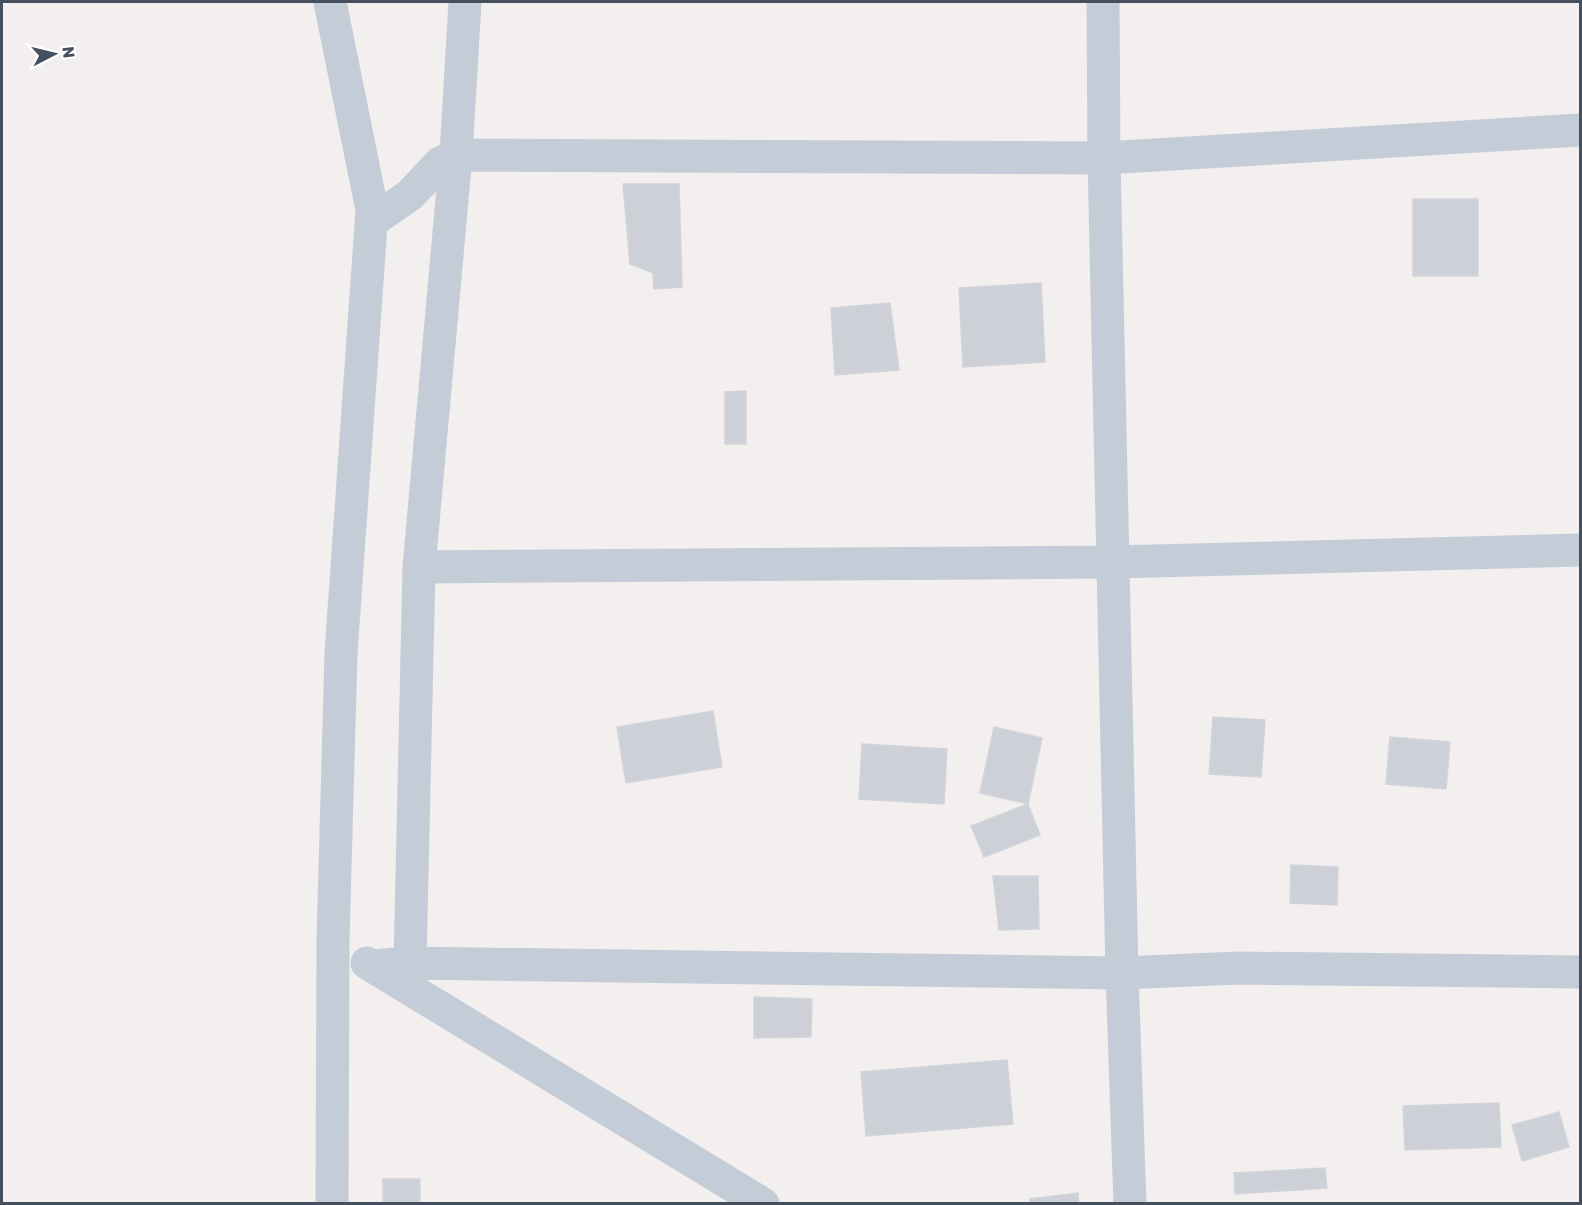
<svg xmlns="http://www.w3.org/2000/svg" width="1582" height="1205" viewBox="0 0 1582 1205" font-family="Rubik,sans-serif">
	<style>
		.building { fill: #cdd0d7; stroke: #d2d4db; stroke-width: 1.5 }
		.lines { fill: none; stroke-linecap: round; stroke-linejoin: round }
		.minor { stroke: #c4ccd8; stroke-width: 33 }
	</style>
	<rect width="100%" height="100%" fill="#f2efee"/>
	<path class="building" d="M623 184H679L682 287 654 289 653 273 630 264Z
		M1413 199H1478V276H1413Z
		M1041 283 1045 362 963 367 959 288Z
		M890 303 899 370 835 375 831 308Z
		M746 391V444H725V392Z
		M713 711 722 767 626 783 617 727Z
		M1213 717 1265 720 1261 777 1209 774Z
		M994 727 1042 738 1028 804 980 793Z
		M1390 737 1450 742 1446 789 1386 784Z
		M862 744 947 749 944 804 859 799Z
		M1028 804 1040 835 984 857 971 826Z
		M1291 865 1338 867 1337 905 1290 903Z
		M993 876H1038L1039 929 999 930Z
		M754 997 812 999 811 1037 754 1038Z
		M1007 1060 1013 1124 866 1136 861 1072Z
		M1499 1103 1501 1147 1405 1150 1403 1106Z
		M1559 1112 1569 1147 1522 1161 1512 1125Z
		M1325 1168 1327 1188 1235 1194 1234 1173Z
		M383 1179H420V1204H383Z
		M1078 1193 1079 1204H1030V1199Z"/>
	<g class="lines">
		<path class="minor" d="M330 2 372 210 341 653 333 940 332 1204
			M1103 2 1104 158 1122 973 1130 1204
			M371 222 410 195 440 163 456 155 1104 158 1580 130
			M419 567 1114 562 1580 550
			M367 963 763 1204
			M410 963 419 567 456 155 465 2
			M372 966 410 963 1122 973 1238 968 1580 972"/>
	</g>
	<rect width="1582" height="1205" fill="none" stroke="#454f5e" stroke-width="6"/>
	<g transform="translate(54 54) rotate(83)" stroke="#ffffff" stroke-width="4.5" paint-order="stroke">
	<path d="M0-4.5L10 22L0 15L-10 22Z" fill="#454f5e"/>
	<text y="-9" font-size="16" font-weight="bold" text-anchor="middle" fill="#454f5e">N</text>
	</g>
</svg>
